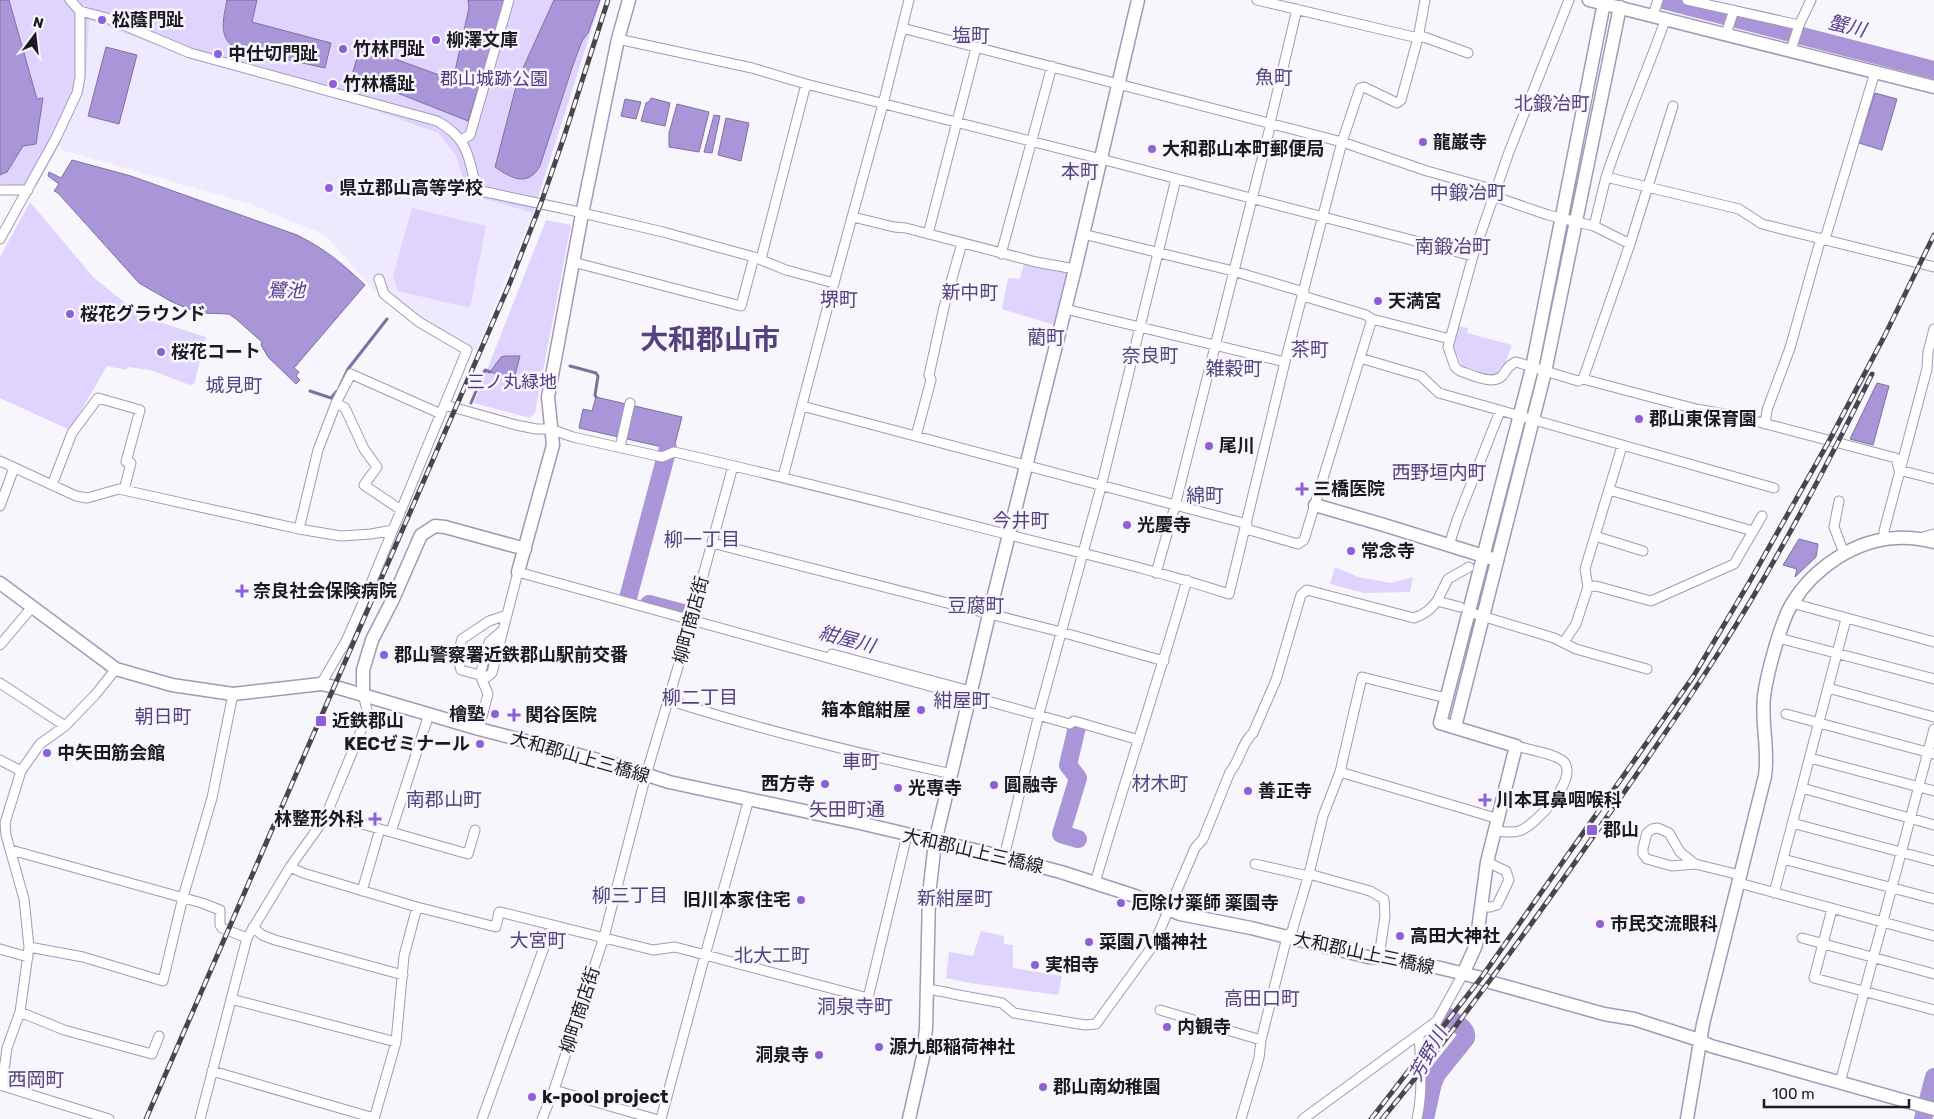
<svg xmlns="http://www.w3.org/2000/svg" width="1934" height="1119" viewBox="0 0 1934 1119" font-family="Rubik,'Noto Sans JP',sans-serif">
	<style>
		.built { fill: #efe9ff }
		.green { fill: #e0d4ff }
		.water { fill: #a995d7; stroke: #7f70a1 }
		.lines { fill: none; stroke-linecap: round; stroke-linejoin: round }
		.stream { stroke: #7f70a1; stroke-width: 3 }
		.river { stroke: #a995d7; stroke-width: 18 }
		.street-casing { stroke: #a19ab4; stroke-width: 11 }
		.secondary-casing { stroke: #a19ab4; stroke-width: 15 }
		.street { stroke: #fff; stroke-width: 9 }
		.secondary { stroke: #fff; stroke-width: 12 }
		.rail-casing { stroke: #48454e; stroke-width: 5 }
		.rail { stroke: #f7f6fc; stroke-width: 3; stroke-dasharray: 9; stroke-linecap: butt }
		.poi-dot { fill: #8d60da; stroke: #f7f6fc; stroke-width: 2 }
		.labels { text-anchor: middle; dominant-baseline: central; stroke-width: 5; stroke-linejoin: round; paint-order: stroke }
		.poi-label { font-size: 18px; font-weight: bold; fill: #1c1923; stroke: #f7f6fc; text-anchor: start }
		.park-label { font-size: 18px; fill: #543886; stroke: #f7f6fc }
		.street-label { font-size: 18px; fill: #1c1923; stroke: #f7f6fc }
		.water-label { font-size: 19px; font-style: italic; fill: #583c8a; stroke: #f7f6fc }
		.neighbourhood-label { font-size: 19px; fill: #55417e; stroke: #f7f6fc }
		.town-label { font-size: 28px; font-weight: bold; fill: #55417e; stroke: #f7f6fc }
	</style>
	<rect width="100%" height="100%" fill="#f7f6fc"/>
	<path class="built" d="M88 20 190 58 337 97 438 133 456 156 469 194 533 213 476 351 372 288 325 235 248 203 62 150 59 145 86 75Z"/>
	<path class="green" d="M0 0H601L533 213 468 194 456 156 438 133 337 97 190 58 89 20 86 75 59 145 37 185 15 186 0 184Z
		M30 202 94 278 148 321 159 322 206 337 194 384 190 385 150 370 128 367 126 370 107 366 70 430 0 398V257Z
		M412 208 486 226 470 308 398 291 393 276Z
		M546 220 571 225 535 413 530 418 474 403Z
		M1024 264 1071 270 1054 325 1002 309 1008 278 1020 279Z
		M1458 326 1468 328 1467 333 1512 345 1502 372 1491 376 1462 366 1453 347Z
		M1335 567 1358 577 1391 583 1413 577 1410 592 1364 593 1330 584Z
		M981 931 1004 936V944L1013 945V968L1062 976 1058 995 969 983 946 978 949 952 973 956Z"/>
	<path class="water" d="M0 0H9L37 99 43 98 36 144 23 146 7 172 0 175Z
		M227 0H257L252 22 331 43 325 68 236 48C217 38 224 17 227 0Z
		M468 0H506L468 121 352 75 359 51 361 52 363 46 373 50V51L453 80 469 8Z
		M554 0H600L588 33 582 41 573 65 540 166C528 187 512 179 495 167L518 79Z
		M106 47 137 55 119 124 88 116Z
		M1875 93 1897 99 1882 150 1859 143Z
		M651 98 670 103 665 126 641 121 646 103 650 101Z
		M625 99 641 102 636 119 621 116Z
		M677 104 709 112 699 152 669 147V133Z
		M714 115 720 116 712 153 704 152Z
		M726 118 749 123 741 161 718 155Z
		M72 160 131 176 297 235C324 248 343 264 365 285L294 368 299 372 296 376 300 380 296 384 268 357 261 345 262 342 236 319 229 314 203 313 189 309 172 302 139 283 58 193 54 191 59 184 48 176 49 172 61 178Z
		M505 356H520L514 379 490 372 501 357Z
		M1877 383 1889 386 1873 445 1850 439Z
		M596 397 682 417 675 444 671 449 579 428 583 409 592 411Z
		M1799 539 1818 544 1816 557 1795 577 1797 569 1783 565Z"/>
	<g class="lines">
		<path class="stream" d="M570 366 596 373 598 376 595 395 596 397
			M340 386 348 369 387 319
			M310 391 331 398 337 391
			M471 403 485 370 490 372"/>
		<path class="river" d="M1663 0 1934 70
			M628 598 668 448
			M649 604 683 613
			M1077 727 1068 765 1078 778 1061 834 1078 839
			M1425 1119 1433 1083 1437 1074 1466 1038C1468 1028 1454 1022 1447 1016
			M1923 1119 1934 1077"/>
		<defs>
			<path id="street" d="M70 0 80 11 107 18 190 53 437 121C468 138 469 157 476 188L481 191 570 210 663 232 754 257 786 270 834 283
				M1257 0 1418 38 1424 37 1468 53
				M1569 0 1509 152 1473 256 1448 347 1455 367 1460 371C1470 374 1493 386 1502 376 1507 370 1508 365 1516 362L1578 381 1583 379 1696 409 1736 416 1896 458 1899 470 1934 479
				M1687 0 1799 25
				M1653 15 1658 0
				M902 28 1342 142 1427 171 1495 190
				M1726 34 1734 10
				M618 39 752 68 806 84 1101 159 1473 256
				M1791 50 1799 25 1811 0
				M461 140 470 135 509 0
				M1606 177C1624 123 1647 72 1666 18
				M0 190H28
				M1493 196 1548 215 1594 226 1630 244
				M853 217 894 227 906 228 1036 262 1075 269
				M1594 226 1606 177 1739 209 1762 224 1934 267
				M928 234 976 48
				M1083 234 1233 271 1304 292
				M0 239 56 138 77 93 80 77V11
				M1825 239 1875 72
				M1001 254 1052 66
				M761 259 806 84
				M573 262 741 306 754 257
				M1303 296 1366 315 1372 319
				M1065 309 1285 362
				M1360 358 1421 376 1439 393 1774 488
				M1583 379 1630 244 1673 106
				M336 403 345 408 364 449 377 467 364 485 401 510
				M445 405 516 425 536 429H550L573 437 662 457 674 452C785 477 895 506 1006 534 1080 553 1156 570 1229 594L1285 362 1342 142 1360 88 1364 87 1397 103 1401 100 1418 38 1425 0
				M802 406 1247 524
				M1765 424 1767 410 1790 348 1821 238
				M916 436 931 380 929 375 944 307 962 243
				M620 447 630 403
				M0 461 76 496 87 498 119 489 299 529 341 536 371 534 393 530
				M783 477 834 283 883 104 909 0
				M52 485 72 433 98 398 140 410 126 462 131 463 124 490
				M1609 490 1753 531
				M1839 501 1834 527 1844 553
				M0 506 14 468
				M299 529 318 450 336 403 351 374 441 414
				M1246 529 1298 544 1304 540 1372 319 1450 339
				M1595 536 1643 551
				M1919 538 1934 534
				M1884 539V531L1927 369 1928 352 1934 329
				M712 543 1061 632 1164 661
				M1449 545 1457 520 1500 411
				M1156 573 1175 506 1270 127V123L1297 9
				M1588 587 1596 586 1651 601 1734 564 1762 516
				M1792 603 1934 642
				M1460 607 1437 601 1448 579 1469 567
				M1469 612 1554 638 1576 649 1647 669
				M507 615 489 621 462 639 457 656 461 670 487 677 492 673 518 572 962 695 971 694 977 698 1070 724 1074 721 1139 740
				M1779 638 1934 679
				M1564 642 1576 624 1588 587 1585 569 1622 446
				M0 645 33 606
				M832 654 963 689 970 693
				M0 683 65 726
				M321 684 346 641 362 605 467 350 419 322 384 294 379 279
				M1828 688 1934 717
				M668 700C761 730 856 753 952 774
				M1786 714 1934 754
				M479 729 488 694 480 675 489 642 502 631
				M1810 758 1934 791
				M0 760 21 771
				M1340 772 1499 819
				M1802 788 1934 825
				M326 814 380 829
				M1792 823 1934 861
				M1496 831C1503 832 1511 833 1519 831 1535 826 1579 779 1564 762 1557 754 1527 749 1516 746
				M391 832 468 854 475 830
				M11 850 202 903 220 910V925L222 928 247 938
				M1004 857 1040 710 1101 487 1176 179
				M1783 859 1934 899
				M1255 864 1308 876
				M1695 864 1680 852 1669 833 1658 828 1652 829 1647 833 1643 848V854L1647 859 1672 866 1695 864 1740 875
				M290 867 303 873 417 907 496 927 499 912 504 913 653 950 675 947 868 998 907 835
				M1309 874 1370 891 1384 899 1385 916 1379 957
				M1095 883C1124 782 1158 682 1187 580
				M1739 883 1934 936
				M362 891 380 829 391 832 429 714
				M1774 893 1846 619
				M1482 907H1490L1497 905 1509 880 1506 871 1487 862
				M1832 909 1814 978 1934 1010
				M253 927 262 935 275 940 403 975
				M1802 938 1934 974
				M29 947 83 957 163 981 183 897 212 798 233 694
				M0 949 28 957
				M928 989 950 993
				M953 994 1002 1003 1014 1013 1085 1025 1096 1024 1154 944 1195 848 1203 839 1230 772C1240 761 1242 742 1253 733L1276 680 1301 595 1307 590 1414 618C1425 614 1430 610 1437 601
				M231 999 396 1042
				M1160 1010 1261 1040
				M20 1012 64 1030 152 1054 159 1036
				M212 1071 374 1118
				M1840 1083 1934 729
				M0 1085 109 1119
				M2 1085 7 1048 20 1012 29 947 24 899 6 835 5 823 21 771 40 744 65 726 95 695 116 669
				M554 1090 655 1119
				M200 1119 247 938 290 867 325 818 368 714 363 694
				M374 1119 396 1042 404 956 417 907
				M482 1119 552 925
				M542 1119 554 1090 604 937 646 775 678 667 733 466
				M661 1119 705 955 749 799
				M1241 1119 1259 1058 1261 1040 1287 937 1292 931 1309 874 1323 816 1340 772 1362 677 1446 698
				M1303 1119 1437 1021 1463 974
				M1417 1119C1423 1092 1421 1063 1419 1035"/>
			<path id="secondary" d="M1589 0 1934 87
				M1315 505 1384 525 1490 558
				M518 572 553 445 548 397 582 214 618 39 629 0
				M0 583 116 669 172 685 233 694 321 684 339 688 479 729 617 765 669 782 860 823 1004 857 1061 872 1135 896 1180 914 1251 928 1368 957C1406 958 1444 969 1481 978L1490 982 1604 1014 1634 1019 1699 1040 1711 1046 1934 1109
				M363 694V670L372 640 393 599 421 535 435 526 445 527 525 549
				M1455 727 1545 372 1620 7
				M1463 974 1476 945 1487 862 1516 746 1440 723 1532 368 1604 3
				M909 1119 923 1057 926 1028 929 895 935 842 989 615 1075 269 1138 0
				M1687 1119 1703 1024 1765 776C1769 749 1761 723 1764 696 1767 674 1781 620 1793 602 1814 568 1855 540 1896 538 1909 537 1922 539 1934 542"/>
		</defs>
		<use href="#street" class="street-casing"/>
		<use href="#secondary" class="secondary-casing"/>
		<use href="#street" class="street"/>
		<use href="#secondary" class="secondary"/>
		<defs>
			<path id="rail" d="M146 1119 509 285 541 203 564 137 608 0
				M1371 1119 1481 978 1693 677 1750 581 1829 441 1885 335 1934 235
				M1382 1119C1451 1036 1514 949 1576 861 1625 791 1675 721 1721 649 1777 561 1826 468 1872 374"/>
		</defs>
		<use href="#rail" class="rail-casing"/>
		<use href="#rail" class="rail"/>
	</g>
	<g class="poi-dot">
		<circle cx="102" cy="20" r="5"/>
		<circle cx="436" cy="40" r="5"/>
		<circle cx="343" cy="49" r="5"/>
		<circle cx="218" cy="54" r="5"/>
		<circle cx="333" cy="84" r="5"/>
		<circle cx="1423" cy="142" r="5"/>
		<circle cx="1152" cy="149" r="5"/>
		<circle cx="329" cy="188" r="5"/>
		<circle cx="1378" cy="301" r="5"/>
		<circle cx="70" cy="314" r="5"/>
		<circle cx="161" cy="352" r="5"/>
		<circle cx="1639" cy="419" r="5"/>
		<circle cx="1209" cy="446" r="5"/>
		<path d="M1299.5 481.5h5v5h5v5h-5v5h-5v-5h-5v-5h5z"/>
		<circle cx="1127" cy="525" r="5"/>
		<circle cx="1351" cy="551" r="5"/>
		<path d="M239.5 583.5h5v5h5v5h-5v5h-5v-5h-5v-5h5z"/>
		<circle cx="384" cy="655" r="5"/>
		<circle cx="921" cy="710" r="5"/>
		<circle cx="495" cy="714" r="5"/>
		<path d="M511.5 707.5h5v5h5v5h-5v5h-5v-5h-5v-5h5z"/>
		<rect x="315" y="715" width="12" height="12" rx="2.5"/>
		<circle cx="480" cy="744" r="5"/>
		<circle cx="47" cy="753" r="5"/>
		<circle cx="825" cy="784" r="5"/>
		<circle cx="994" cy="785" r="5"/>
		<circle cx="898" cy="788" r="5"/>
		<circle cx="1248" cy="791" r="5"/>
		<path d="M1482.5 792.5h5v5h5v5h-5v5h-5v-5h-5v-5h5z"/>
		<path d="M372.5 811.5h5v5h5v5h-5v5h-5v-5h-5v-5h5z"/>
		<rect x="1586" y="824" width="12" height="12" rx="2.5"/>
		<circle cx="801" cy="900" r="5"/>
		<circle cx="1121" cy="903" r="5"/>
		<circle cx="1600" cy="924" r="5"/>
		<circle cx="1400" cy="936" r="5"/>
		<circle cx="1089" cy="942" r="5"/>
		<circle cx="1035" cy="965" r="5"/>
		<circle cx="1167" cy="1027" r="5"/>
		<circle cx="879" cy="1047" r="5"/>
		<circle cx="819" cy="1055" r="5"/>
		<circle cx="1043" cy="1087" r="5"/>
		<circle cx="532" cy="1097" r="5"/>
	</g>
	<g class="labels">
		<g class="poi-label">
			<text x="112" y="20">松蔭門趾</text>
			<text x="446" y="40">柳澤文庫</text>
			<text x="353" y="49">竹林門趾</text>
			<text x="228" y="54">中仕切門趾</text>
			<text x="343" y="84">竹林橋趾</text>
			<text x="1433" y="142">龍巌寺</text>
			<text x="1162" y="149">大和郡山本町郵便局</text>
			<text x="339" y="188">県立郡山高等学校</text>
			<text x="1388" y="301">天満宮</text>
			<text x="80" y="314">桜花グラウンド</text>
			<text x="171" y="352">桜花コート</text>
			<text x="1649" y="419">郡山東保育園</text>
			<text x="1219" y="446">尾川</text>
			<text x="1313" y="489">三橋医院</text>
			<text x="1137" y="525">光慶寺</text>
			<text x="1361" y="551">常念寺</text>
			<text x="253" y="591">奈良社会保険病院</text>
			<text x="394" y="655">郡山警察署近鉄郡山駅前交番</text>
			<text x="911" y="710" text-anchor="end">箱本館紺屋</text>
			<text x="485" y="714" text-anchor="end">檜塾</text>
			<text x="525" y="715">関谷医院</text>
			<text x="332" y="721">近鉄郡山</text>
			<text x="470" y="744" text-anchor="end">KECゼミナール</text>
			<text x="57" y="753">中矢田筋会館</text>
			<text x="815" y="784" text-anchor="end">西方寺</text>
			<text x="1004" y="785">圓融寺</text>
			<text x="908" y="788">光専寺</text>
			<text x="1258" y="791">善正寺</text>
			<text x="1496" y="800">川本耳鼻咽喉科</text>
			<text x="364" y="819" text-anchor="end">林整形外科</text>
			<text x="1603" y="830">郡山</text>
			<text x="791" y="900" text-anchor="end">旧川本家住宅</text>
			<text x="1131" y="903">厄除け薬師 薬園寺</text>
			<text x="1610" y="924">市民交流眼科</text>
			<text x="1410" y="936">高田大神社</text>
			<text x="1099" y="942">菜園八幡神社</text>
			<text x="1045" y="965">実相寺</text>
			<text x="1177" y="1027">内観寺</text>
			<text x="889" y="1047">源九郎稲荷神社</text>
			<text x="809" y="1055" text-anchor="end">洞泉寺</text>
			<text x="1053" y="1087">郡山南幼稚園</text>
			<text x="542" y="1097">k-pool project</text>
		</g>
		<g class="park-label">
			<text x="494" y="79">郡山城跡公園</text>
			<text x="512" y="382">三ノ丸緑地</text>
		</g>
		<g class="street-label">
			<text transform="translate(691 620) rotate(-75)">柳町商店街</text>
			<text transform="translate(580 757) rotate(16)">大和郡山上三橋線</text>
			<text transform="translate(973 851) rotate(13)">大和郡山上三橋線</text>
			<text transform="translate(1364 953) rotate(12)">大和郡山上三橋線</text>
			<text transform="translate(580 1010) rotate(-72)">柳町商店街</text>
		</g>
		<g class="water-label">
			<text transform="translate(1847 26) rotate(14)">蟹川</text>
			<text x="286" y="290">鷺池</text>
			<text transform="translate(847 639) rotate(15)">紺屋川</text>
			<text transform="translate(1428 1054) rotate(-61)">芳野川</text>
		</g>
		<g class="neighbourhood-label">
			<text x="971" y="35">塩町</text>
			<text x="1274" y="77">魚町</text>
			<text x="1552" y="103">北鍛冶町</text>
			<text x="1080" y="171">本町</text>
			<text x="1468" y="192">中鍛冶町</text>
			<text x="1453" y="246">南鍛冶町</text>
			<text x="970" y="292">新中町</text>
			<text x="839" y="299">堺町</text>
			<text x="1046" y="337">藺町</text>
			<text x="1310" y="349">茶町</text>
			<text x="1150" y="355">奈良町</text>
			<text x="1234" y="368">雑穀町</text>
			<text x="234" y="385">城見町</text>
			<text x="1439" y="472">西野垣内町</text>
			<text x="1205" y="495">綿町</text>
			<text x="1021" y="520">今井町</text>
			<text x="702" y="539">柳一丁目</text>
			<text x="976" y="605">豆腐町</text>
			<text x="700" y="697">柳二丁目</text>
			<text x="962" y="700">紺屋町</text>
			<text x="163" y="716">朝日町</text>
			<text x="861" y="761">車町</text>
			<text x="1160" y="783">材木町</text>
			<text x="444" y="799">南郡山町</text>
			<text x="847" y="809">矢田町通</text>
			<text x="630" y="895">柳三丁目</text>
			<text x="955" y="898">新紺屋町</text>
			<text x="538" y="940">大宮町</text>
			<text x="772" y="955">北大工町</text>
			<text x="1262" y="998">高田口町</text>
			<text x="855" y="1006">洞泉寺町</text>
			<text x="36" y="1079">西岡町</text>
		</g>
		<g class="town-label">
			<text x="710" y="339">大和郡山市</text>
		</g>
	</g>
	<g transform="translate(35 35) rotate(15)" stroke="#f7f6fc" stroke-width="4" paint-order="stroke">
	<path d="M0-4L9 19L0 12L-9 19Z" fill="#1c1923"/>
	<text y="-8" font-size="14" font-weight="bold" text-anchor="middle" fill="#1c1923">N</text>
	</g>
	<path d="M1764 1099v8h145v-8" fill="none" stroke="#1c1923" stroke-width="2.5"/>
	<text x="1772" y="1099" font-size="15" fill="#1c1923" stroke="#f7f6fc" stroke-width="4" paint-order="stroke">100 m</text>
</svg>
